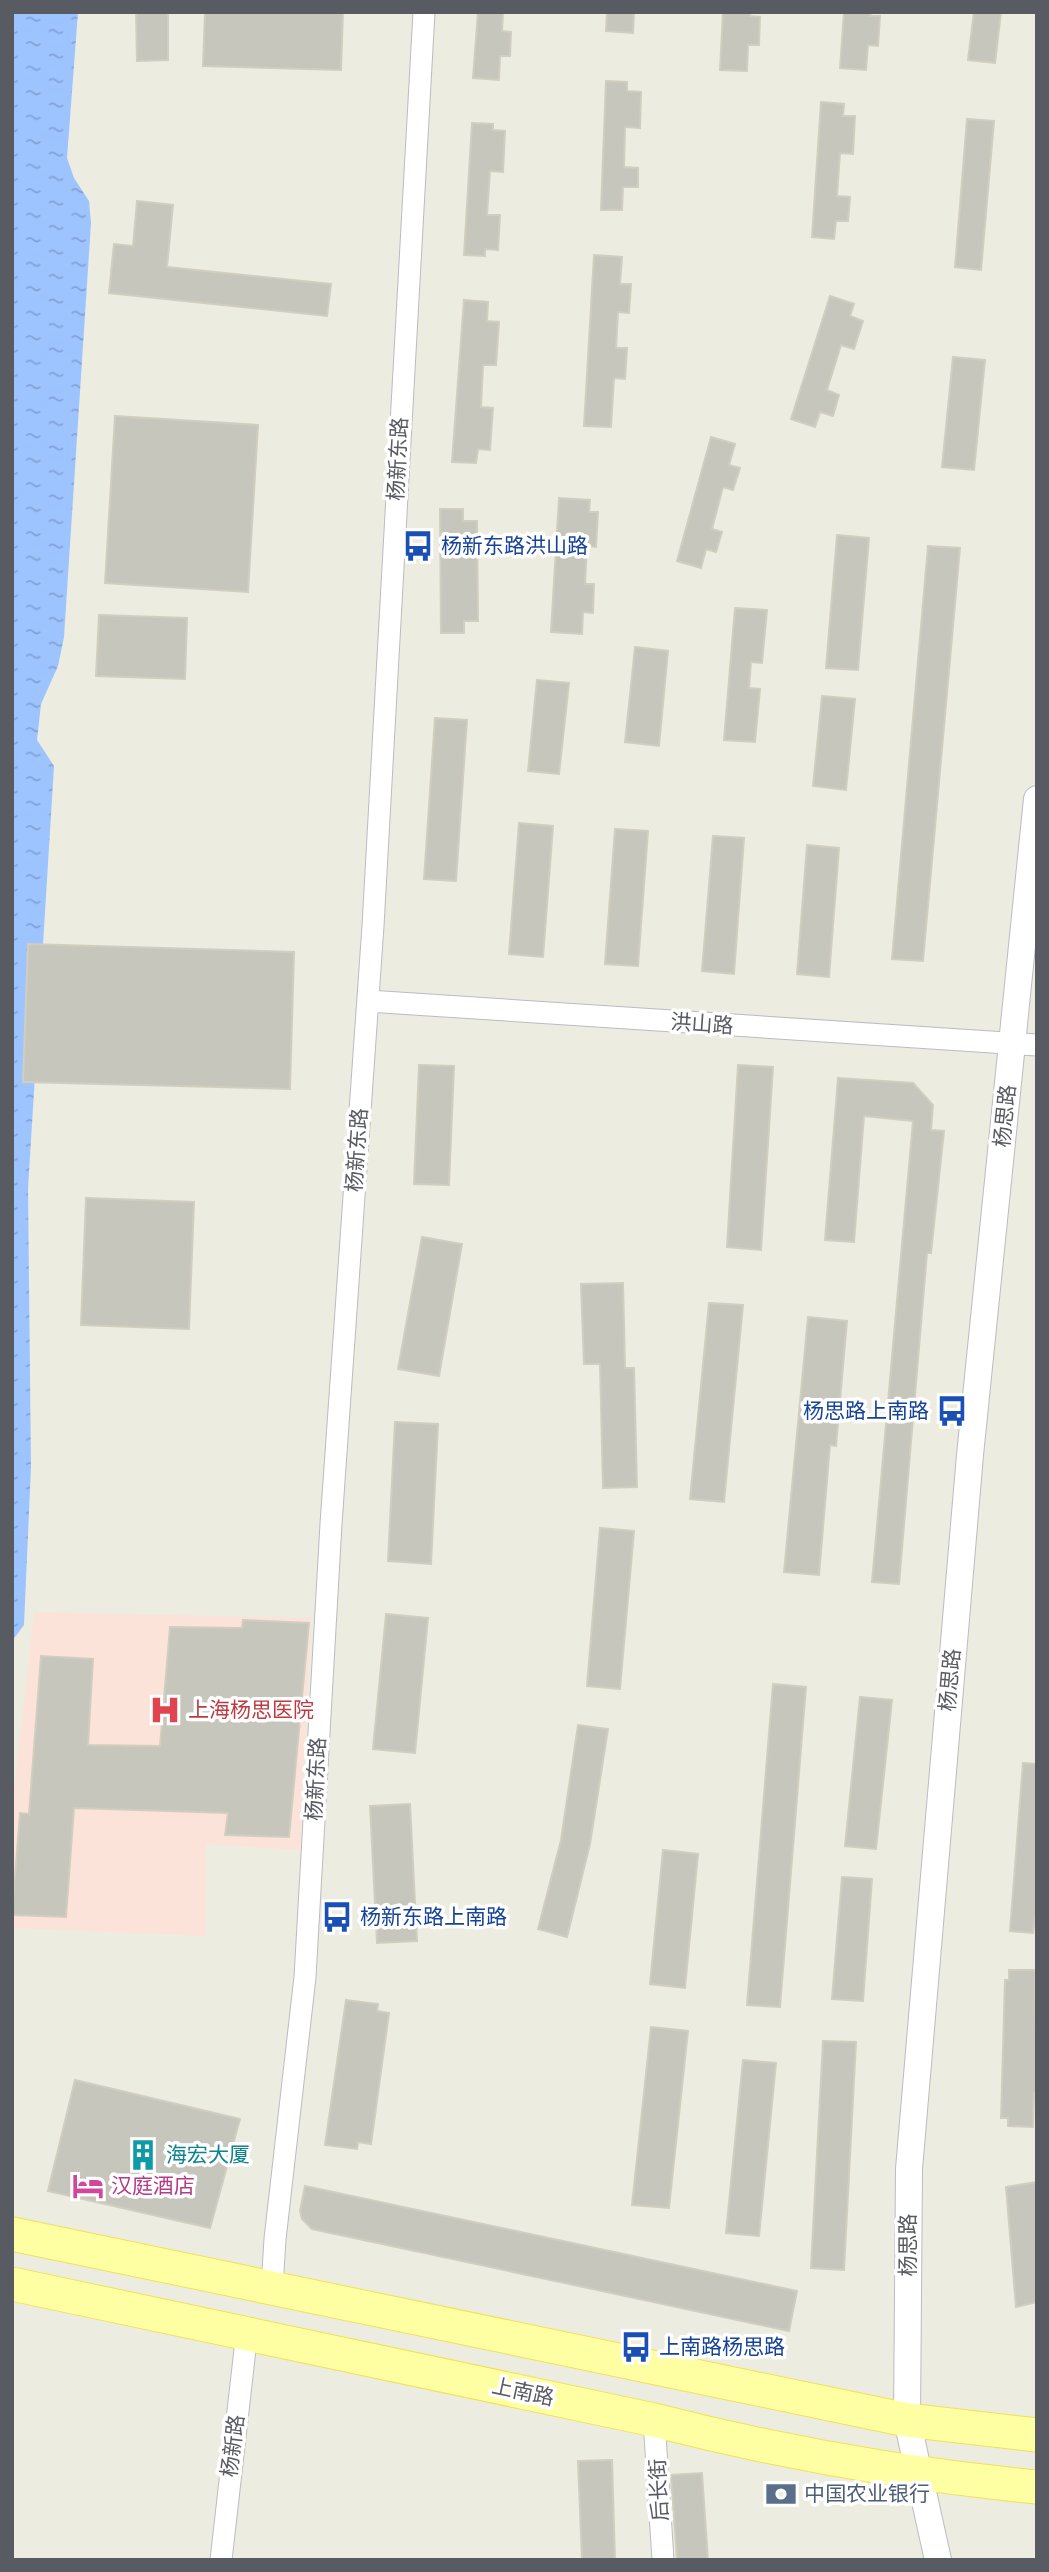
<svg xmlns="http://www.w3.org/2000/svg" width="1049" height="2572" viewBox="0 0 1049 2572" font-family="'DM Sans','Noto Sans SC',sans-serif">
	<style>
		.medical { fill: #fbe3da }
		.water { fill: url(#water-ripples) }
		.building { fill: #c7c6bd; stroke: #d1cebf; stroke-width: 2 }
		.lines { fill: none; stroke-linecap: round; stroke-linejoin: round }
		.minor-casing { stroke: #bbbcc2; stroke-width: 23 }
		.tertiary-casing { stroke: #bbbcc2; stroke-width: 28 }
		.primary-casing { stroke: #f2e153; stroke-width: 35 }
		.minor { stroke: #fff; stroke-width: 21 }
		.tertiary { stroke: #fff; stroke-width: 26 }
		.primary { stroke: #feffa2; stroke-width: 33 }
		.labels { text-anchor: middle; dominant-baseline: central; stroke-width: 7; stroke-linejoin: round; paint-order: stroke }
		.street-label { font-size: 21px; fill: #595b62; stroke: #fff }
		.transit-label { font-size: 21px; fill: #164399; stroke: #fff; text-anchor: start }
		.health-label { font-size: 21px; fill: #be3a42; stroke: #fff; text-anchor: start }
		.culture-label { font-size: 21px; fill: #0d838f; stroke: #fff; text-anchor: start }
		.hotel-label { font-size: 21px; fill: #b23c85; stroke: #fff; text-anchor: start }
		.service-label { font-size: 21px; fill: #4e5e75; stroke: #fff; text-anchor: start }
	</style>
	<defs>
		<pattern id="water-ripples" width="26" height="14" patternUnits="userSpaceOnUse" patternTransform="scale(1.75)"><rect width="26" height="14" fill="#9dc4ff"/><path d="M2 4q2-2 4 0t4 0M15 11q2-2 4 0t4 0" fill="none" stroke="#83a2d2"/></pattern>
	</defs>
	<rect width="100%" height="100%" fill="#ecece0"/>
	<path class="medical" d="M34 1612 311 1618 300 1850 206 1844 205 1936 12 1928V1808Z"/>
	<path class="water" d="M12 12H78L67 158 74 178 89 201 91 223 64 637 58 666 41 704 37 740 54 766 28 1189 31 1467 24 1625 12 1641Z"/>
	<path class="building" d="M136 12H168V60L137 61Z
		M205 12H343L341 70 203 66Z
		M478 12H503L502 31 511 32 510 56H500L499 80 473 78Z
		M607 12H634L633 33 606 31Z
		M723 12H750V16L760 17 759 45H748L747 71 720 70Z
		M844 12H871L870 16H880L878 46 868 45 866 70 840 68Z
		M974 12H1001L995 63 968 60Z
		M606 81 627 82V91L641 92 640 128 625 127 624 167 638 168V187H623L622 210H601Z
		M821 102 844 104 843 116H855L853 154 840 153 837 196 850 197 848 221H836L834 239 812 237Z
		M967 119 994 121 981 270 955 267Z
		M472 123 493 124V130L505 131 503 172 490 171 487 215H500L498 250 485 249V256L464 255Z
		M137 201 173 205 167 267 331 284 327 316 109 293 114 244 133 246Z
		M594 255 622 257 620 284H631L629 313 618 312 616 348H627L625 379 614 378 611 427 584 426Z
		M830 296 854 304 850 316 863 321 854 349 841 345 827 390 839 395 833 416 820 412 815 427 791 419Z
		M464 300 488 302 487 321 499 322 496 365H483L481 407 493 408 490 450 478 449 476 463 452 462Z
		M953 357 985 360 974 470 942 467Z
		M115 416 258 425 248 592 105 583Z
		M711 437 735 444 729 465 740 468 733 490 723 487 712 529 722 532 716 552 706 549 701 568 677 561Z
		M559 498 590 500 589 512H598L596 547 587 546 585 584H594L593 613 583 612 582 634 551 632Z
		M440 509H463V521H477L478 621H464V633H441Z
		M837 535 869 538 858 670 826 668Z
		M928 546 960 548 923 961 892 959Z
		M735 608 767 610 762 663 751 662 749 688 760 689 755 742 724 740Z
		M99 615 187 618 185 679 96 676Z
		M635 647 668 651 659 746 625 742Z
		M537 680 569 683 559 774 528 771Z
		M822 696 855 699 846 790 813 786Z
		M435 718 467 720 456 881 424 879Z
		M519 823 553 826 543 957 509 954Z
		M615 829 648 831 638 966 605 964Z
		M713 836 744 838 734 974 702 971Z
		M807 845 839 848 829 977 797 974Z
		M28 944 294 952 290 1089 23 1082Z
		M419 1065 454 1066 449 1185 414 1184Z
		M738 1065 773 1067 761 1250 727 1247Z
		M838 1078 913 1083 933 1105 931 1130 944 1131 931 1253H927L899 1584 872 1582 913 1121 864 1116 854 1242 825 1240Z
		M86 1198 194 1202 189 1329 81 1325Z
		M422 1237 462 1244 439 1376 398 1369Z
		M623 1283 625 1368H634L637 1487 603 1488 600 1364H584L581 1284Z
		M709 1303 743 1305 724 1502 690 1499Z
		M808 1317 847 1321 836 1446 830 1445 819 1575 784 1572Z
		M395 1422 438 1424 431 1564 388 1561Z
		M600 1528 634 1531 620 1689 587 1686Z
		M386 1614 428 1618 415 1753 373 1749Z
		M243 1620 309 1623 289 1837 225 1835 228 1813 74 1808 66 1917 12 1915 20 1813 29 1814 41 1656 93 1659 88 1745 160 1746 170 1627 242 1628Z
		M773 1684 806 1687 780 2007 747 2005Z
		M860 1697 892 1700 876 1849 845 1846Z
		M578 1725 608 1729 590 1844 567 1937 538 1929 561 1840Z
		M1023 1763 1037 1764V1907L1033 1933 1010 1931Z
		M410 1804 417 1941 377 1943 370 1806Z
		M663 1850 698 1854 685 1988 650 1984Z
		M842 1877 872 1879 863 2001 832 1999Z
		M1009 1970H1035L1037 2093H1034L1033 2127 1008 2126V2118H1001L1005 1980H1009Z
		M346 2000 378 2004 377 2011 389 2013 371 2144 358 2142 357 2149 325 2145Z
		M651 2027 688 2031 669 2208 632 2205Z
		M823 2041 856 2042 844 2270 811 2268Z
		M743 2060 776 2063 759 2236 726 2233Z
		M75 2080 240 2119 210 2228 48 2191Z
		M1037 2182V2302L1016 2307 1006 2187Z
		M305 2186 797 2291 789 2331 312 2229 302 2219 300 2211Z
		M612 2460 615 2560H582L578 2461Z
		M702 2473 708 2560H677L671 2475Z"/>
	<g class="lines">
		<defs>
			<path id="minor" d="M368 1001 1037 1045
				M272 2287 275 2239 305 1977 331 1524 373 926 424 12
				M654 2420 663 2560
				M221 2560 247 2332"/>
			<path id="tertiary" d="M938 2560 907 2420 909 2169 970 1455 1037 799"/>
			<path id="primary" d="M12 2234 907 2420 1037 2435
				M12 2284 654 2420C779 2452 909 2475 1037 2487"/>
		</defs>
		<use href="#minor" class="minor-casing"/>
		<use href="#tertiary" class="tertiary-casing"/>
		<use href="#primary" class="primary-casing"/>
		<use href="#minor" class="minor"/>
		<use href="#tertiary" class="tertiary"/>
		<use href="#primary" class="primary"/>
	</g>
	<defs>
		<symbol id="bus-bare" viewBox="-9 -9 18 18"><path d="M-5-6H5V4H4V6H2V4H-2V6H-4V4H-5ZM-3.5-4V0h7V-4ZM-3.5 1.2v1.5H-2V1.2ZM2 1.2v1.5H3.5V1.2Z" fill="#1a4fb4" stroke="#fff" stroke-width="2.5" paint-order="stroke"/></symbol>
		<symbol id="hospital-bare" viewBox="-9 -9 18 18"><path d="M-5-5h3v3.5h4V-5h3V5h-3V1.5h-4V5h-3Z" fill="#e0444e" stroke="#fff" stroke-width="2.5" paint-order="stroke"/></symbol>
		<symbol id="building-bare" viewBox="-9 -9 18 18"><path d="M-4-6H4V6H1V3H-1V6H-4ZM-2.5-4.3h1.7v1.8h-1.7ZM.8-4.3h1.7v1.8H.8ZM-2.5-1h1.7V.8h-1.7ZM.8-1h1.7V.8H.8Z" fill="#0f9aa8" stroke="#fff" stroke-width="2.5" paint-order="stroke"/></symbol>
		<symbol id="hotel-bare" viewBox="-9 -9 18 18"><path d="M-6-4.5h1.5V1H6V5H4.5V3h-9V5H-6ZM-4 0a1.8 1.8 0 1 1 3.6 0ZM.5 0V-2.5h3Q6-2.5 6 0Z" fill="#d1479c" stroke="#fff" stroke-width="2.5" paint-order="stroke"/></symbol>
		<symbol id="bank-bare" viewBox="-9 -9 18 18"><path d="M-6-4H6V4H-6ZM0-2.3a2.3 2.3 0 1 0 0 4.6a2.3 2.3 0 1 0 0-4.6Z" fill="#5c6f8a" stroke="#fff" stroke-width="2.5" paint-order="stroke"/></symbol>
	</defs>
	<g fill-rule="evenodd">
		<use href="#bus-bare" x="396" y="524" width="44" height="44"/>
		<use href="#bus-bare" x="930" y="1389" width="44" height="44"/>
		<use href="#hospital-bare" x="143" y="1688" width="44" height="44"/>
		<use href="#bus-bare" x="315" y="1895" width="44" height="44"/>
		<use href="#building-bare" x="121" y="2133" width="44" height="44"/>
		<use href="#hotel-bare" x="66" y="2164" width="44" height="44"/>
		<use href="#bus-bare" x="614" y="2325" width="44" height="44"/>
		<use href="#bank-bare" x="759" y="2472" width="44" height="44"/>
	</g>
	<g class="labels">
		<g class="street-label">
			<text transform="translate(398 459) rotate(-87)">杨新东路</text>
			<text transform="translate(702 1024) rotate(4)">洪山路</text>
			<text transform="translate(1005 1116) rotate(-84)">杨思路</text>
			<text transform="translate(357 1150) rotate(-86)">杨新东路</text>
			<text transform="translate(950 1680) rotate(-85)">杨思路</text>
			<text transform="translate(316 1779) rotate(-87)">杨新东路</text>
			<text transform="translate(908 2245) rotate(-90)">杨思路</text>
			<text transform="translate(523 2392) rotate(12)">上南路</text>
			<text transform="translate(233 2446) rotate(-83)">杨新路</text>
			<text transform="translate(659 2490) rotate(-93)">后长街</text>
		</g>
		<g class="transit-label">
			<text x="441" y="546">杨新东路洪山路</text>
			<text x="929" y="1411" text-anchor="end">杨思路上南路</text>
			<text x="360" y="1917">杨新东路上南路</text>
			<text x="659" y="2347">上南路杨思路</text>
		</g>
		<g class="health-label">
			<text x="188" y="1710">上海杨思医院</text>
		</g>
		<g class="culture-label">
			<text x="166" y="2155">海宏大厦</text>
		</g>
		<g class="hotel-label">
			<text x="111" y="2186">汉庭酒店</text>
		</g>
		<g class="service-label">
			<text x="804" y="2494">中国农业银行</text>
		</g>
	</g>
	<rect width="1049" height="2572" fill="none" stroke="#595b62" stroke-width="28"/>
</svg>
